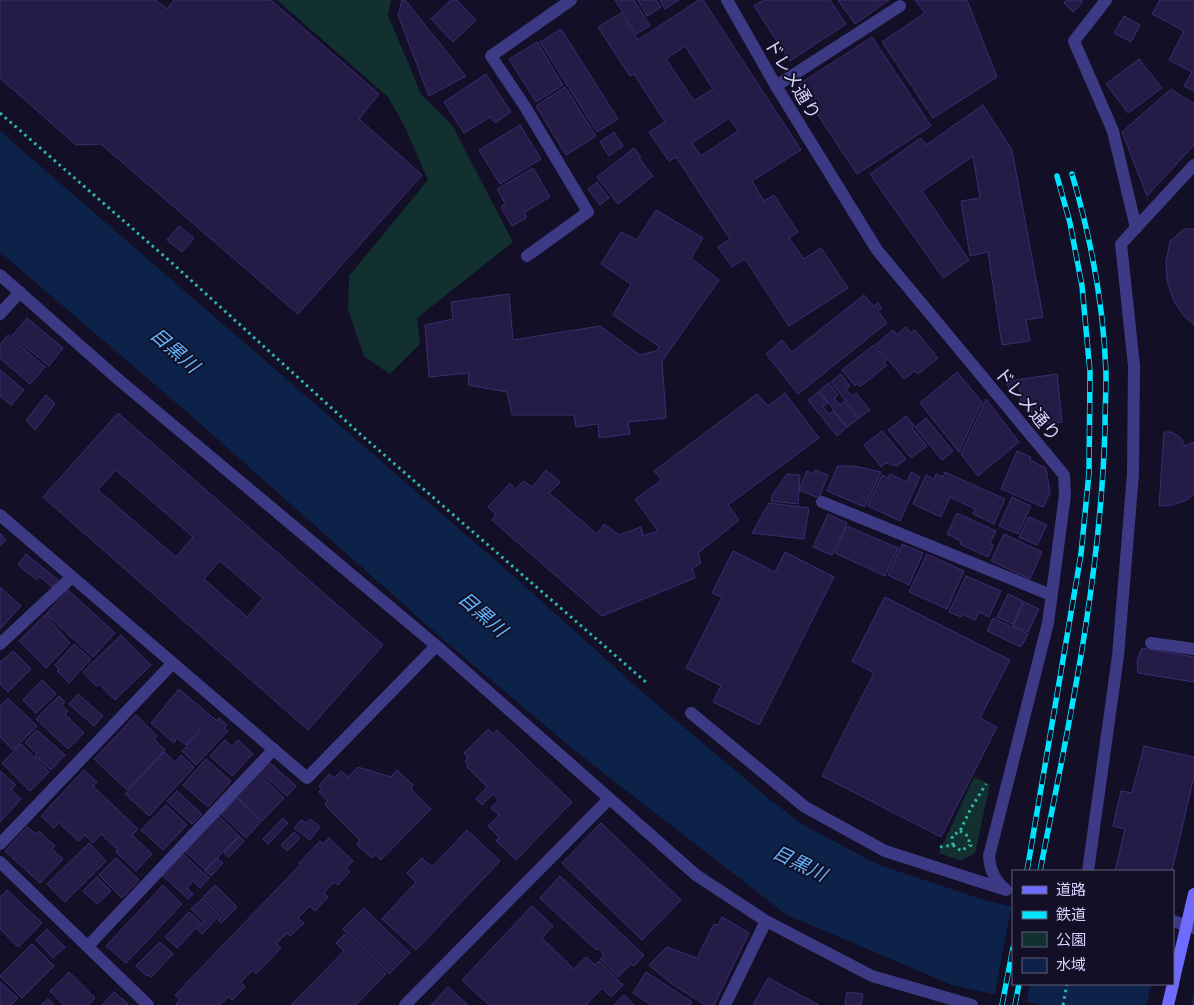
<svg xmlns="http://www.w3.org/2000/svg" width="1194" height="1005" viewBox="0 0 1194 1005" font-family="'Archivo Narrow','Noto Sans JP',sans-serif">
	<style>
		.green { fill: #12302f }
		.water { fill: #0c2248 }
		.pier { fill: #130f26 }
		.building { fill: #241b47; stroke: #3b2d73; fill-rule: evenodd }
		.lines { fill: none; stroke-linecap: round; stroke-linejoin: round }
		.path { stroke: #2fb8b0; stroke-width: 3; stroke-dasharray: 2.5 4; stroke-linecap: butt }
		.lane { stroke: #3d3a85; stroke-width: 12 }
		.street { stroke: #3d3a85; stroke-width: 12 }
		.secondary { stroke: #6f6bff; stroke-width: 12 }
		.rail-casing { stroke: #00e5ff; stroke-width: 5.5 }
		.rail { stroke: #130f26; stroke-width: 4; stroke-dasharray: 11; stroke-linecap: butt }
		.labels { text-anchor: middle; dominant-baseline: central; stroke-width: 4; stroke-linejoin: round; paint-order: stroke }
		.street-label { font-size: 18px; fill: #d9d4ff; stroke: #130f26 }
		.water-label { font-size: 19px; font-style: italic; fill: #62b6ff; stroke: #130f26 }
	</style>
	<rect width="100%" height="100%" fill="#130f26"/>
	<path class="green" d="M277 0H391L388 15 421 94 452 125 513 242 417 318 420 344 390 374 364 356 348 310 349 276 428 180 405 127 388 97Z
		M974 777 990 784 975 853 961 861 939 853Z"/>
	<path class="water" d="M0 131 517 579 641 691 769 799 805 826 879 865 981 899 1013 907V984H1173L1194 950V1005H1041L952 985 787 915 574 750 446 642 187 412 0 252Z"/>
	<path class="pier" d="M1012 904 1013 984H1030L1026 1004 994 997Z
		M1173 942 1194 947V992L1191 1005H1147L1151 984H1173Z"/>
	<path class="building" d="M0 0H156L167 9 174 0H271L379 94 359 119 422 175 298 314 101 144 76 145 0 78Z
		M402 0H405L466 76 429 96 398 15Z
		M451 0H457L476 20 453 42 431 19Z
		M615 0H634L650 26 636 34Z
		M638 0H656L661 7 647 16Z
		M660 0H679L665 9Z
		M699 0H703L801 150 752 181 764 201 774 195 798 232 789 238 804 259 821 248 848 288 789 326 745 259 732 267 718 247 730 239 676 157 669 161 649 132 665 122 634 74 630 76 598 27 621 13 638 40ZM685 46 713 89 694 101 666 59ZM729 118 738 131 701 156 692 143Z
		M764 0H830L846 24 790 61 754 6Z
		M838 0H889L855 24Z
		M915 0H967L997 77 933 118 882 42 925 13Z
		M1067 0H1081L1083 2 1073 12 1064 3Z
		M1160 0H1194V91L1184 86 1192 72 1169 60 1184 31 1152 14Z
		M1124 16 1140 25 1131 42 1114 33Z
		M561 29 618 119 597 132 540 42Z
		M872 37 931 126 857 174 798 85Z
		M537 42 563 85 536 102 509 59Z
		M1139 59 1162 88 1128 113 1106 84Z
		M486 74 511 112 495 123 490 117 464 133 444 102Z
		M565 87 596 136 566 155 536 106Z
		M1171 89 1194 104V145L1147 196 1122 132Z
		M983 105 1012 150 1043 317 1026 320 1030 341 1002 345 988 252 970 256 961 201 980 198 973 156 922 191 969 260 943 278 870 174 921 138 926 145Z
		M520 125 541 159 500 184 479 150Z
		M614 132 623 146 609 156 600 142Z
		M634 148 641 157 639 158 653 176 618 204 597 177Z
		M533 168 550 197 525 212 526 218 512 226 502 209V206L505 203 497 189Z
		M597 182 609 198 600 205 588 189Z
		M656 210 703 238 691 258 719 280 662 361 666 418 628 422 630 434 599 438 598 424 576 427 574 415H512L507 392 468 385 469 373 429 377 425 325 453 319 451 302 509 294 513 340 600 326 640 355 656 351 660 347 613 315 631 284 601 264 621 232 637 240Z
		M179 226 194 238 182 252 167 240Z
		M1184 229H1194V325L1183 315 1173 299 1167 280 1166 262 1170 241Z
		M864 295 873 306 878 303 882 308 878 311 887 323 798 394 766 354 782 340 792 352Z
		M27 318 63 348 49 366 12 336Z
		M906 327 911 333 915 330 938 358 918 374 915 371 904 379 876 344 893 330 897 335Z
		M8 335 45 367 30 384 0 358V345Z
		M874 345 887 360 884 362 887 365 860 387 858 383 855 386 842 370Z
		M0 370 24 390 11 405 0 396Z
		M957 372 982 402 959 452 920 403Z
		M841 374 850 386 846 389 852 396 856 393 870 410 859 418 831 382Z
		M1057 374 1062 422 1039 425V420L1033 421 1031 406 1026 407 1025 402H1021L1019 387 1009 388 1007 384 1008 381Z
		M829 383 838 395 834 398 840 405 844 401 858 419 847 427 819 391Z
		M818 392 828 403 823 407 829 414 833 411 847 427 837 436 808 400Z
		M785 393 819 438 728 505 739 520 698 553 701 563 692 569 695 578 602 616 492 520 496 514 488 507 510 483 515 489 524 481 532 487 546 470 560 482 549 493 597 534 604 524 619 535 641 527 643 536 658 531 635 499 662 480 654 471 757 394 768 406Z
		M46 395 55 404 35 430 26 420Z
		M986 399 1019 442 978 476 961 454Z
		M118 413 383 645 308 730 43 497ZM116 470 193 537 176 557 98 490ZM220 561 263 598 247 617 204 579Z
		M906 416 914 426 912 428 927 446 911 458 888 430Z
		M926 418 953 451 942 460 915 427Z
		M882 431 906 459 897 466 886 463 881 467 864 445Z
		M1164 432H1172L1181 438 1185 446 1194 442V494L1187 500 1172 505 1159 506Z
		M1017 451 1031 457 1030 460 1046 468 1050 493 1043 507 1001 489Z
		M838 466H854L881 472 865 507 827 491Z
		M815 470 828 475 819 498 799 490 807 471 813 474Z
		M911 472 920 477 900 521 868 506 882 475 888 478 890 474 907 482Z
		M945 472 1005 499 994 524 973 514 975 509 950 497 941 517 913 504 926 475 934 479 936 474 943 477Z
		M787 474 800 475 798 504 771 501 773 494Z
		M1012 497 1031 506 1018 534 999 526Z
		M769 503 809 508 804 539 752 533Z
		M957 513 996 531 990 544 993 545 988 557 960 544 961 541 947 534Z
		M828 514 847 523 832 555 813 547Z
		M1029 517 1047 525 1037 545 1019 537Z
		M847 526 898 548 885 576 835 553Z
		M0 533 6 540 0 546Z
		M1004 534 1042 552 1030 579 991 561Z
		M902 544 923 553 909 585 888 575Z
		M733 551 775 572 785 552 834 577 759 725 713 702 721 686 686 668 722 597 712 593Z
		M26 554 58 580 52 587 39 576 37 580 18 565Z
		M927 554 964 571 947 609 909 592Z
		M966 576 1001 591 989 617 979 612 975 620 962 614 961 617 949 612Z
		M0 587 21 606 0 629Z
		M68 590 115 633 93 657 46 614Z
		M1008 594 1023 601 1013 624 997 617Z
		M885 597 1010 660 980 718 997 727 941 837 822 776 874 673 852 661Z
		M1024 602 1039 609 1028 632 1013 626Z
		M45 615 70 643 46 668 19 641Z
		M993 618 1028 634 1021 647 987 631Z
		M121 635 151 665 115 700 99 684 96 686 83 672Z
		M74 644 91 659 69 683 57 671 59 669 55 665Z
		M1142 648 1194 657V682L1138 673 1137 660Z
		M13 651 31 669 8 692 0 684V661L1 662Z
		M42 680 56 694 36 713 23 700Z
		M179 689 211 716 186 745 177 738 174 743 151 723Z
		M78 694 103 716 94 726 69 704Z
		M59 696 65 702 62 705 68 711 65 714 84 733 68 749 36 719Z
		M8 698 37 726 13 750 0 737V706Z
		M136 715 157 736 154 739 165 750 127 790 94 759Z
		M213 717 217 721 219 718 227 725 224 728 228 731 196 765 182 751Z
		M488 729 493 734 497 730 572 802 516 860 496 841 499 837 488 826 499 815 491 808 499 800 493 794 482 805 476 799 487 787 466 766 468 764 465 761 468 758 464 753Z
		M37 730 65 755 51 770 35 756 37 754 25 742Z
		M225 740 232 747 238 740 253 754 232 776 210 756Z
		M21 744 49 772 30 791 2 763Z
		M1144 746 1194 757V776L1172 871H1115L1125 829 1113 826 1121 791 1132 793Z
		M164 752 175 762 181 755 194 767 149 816 125 794Z
		M206 759 231 781 208 807 183 785Z
		M269 762 296 786 287 796 260 772Z
		M358 767 391 777 397 770 413 785 411 789 431 809 381 860 376 855 372 858 357 845 360 840 325 805 328 801 319 792 322 789 319 786 329 774 334 778 341 771 348 777Z
		M84 770 97 782 93 786 138 829 132 835 152 854 136 871 116 852 118 850 101 834 93 843 85 835 78 841 59 823 54 828 41 816Z
		M0 771 16 785 11 790 21 799 0 822Z
		M258 773 284 798 262 821 236 796Z
		M177 791 202 814 192 824 167 801Z
		M237 798 261 822 246 838 221 814Z
		M166 805 187 825 163 850 141 830Z
		M219 816 239 836 205 870 185 851Z
		M283 818 288 823 268 844 263 839Z
		M310 819 320 827 310 840 294 828 301 820 306 823Z
		M601 823 681 900 642 940 562 863Z
		M27 827 36 834 39 831 55 846 52 849 63 859 40 883 5 851Z
		M467 830 500 861 416 950 382 919 416 882 407 873 422 858 432 867Z
		M294 832 300 838 287 851 281 845Z
		M239 836 244 841 229 857 224 853Z
		M329 838 353 861 346 869 350 872 338 885 334 882 324 893 328 897 315 911 310 906 298 918 304 923 290 936 287 933 276 944 281 948 256 974 253 970 241 982 245 987 232 1000 229 996 220 1005H177L176 1004 180 999 175 995 301 864 299 863 320 841 323 844Z
		M89 843 106 861 65 902 47 884Z
		M182 853 209 878 200 888 193 881 187 888 193 894 188 899 162 875Z
		M116 858 139 880 122 898 99 875Z
		M217 858 223 863 211 876 205 871Z
		M560 876 644 955 634 966 631 964 618 977 600 959 604 955 598 948 596 950 540 898Z
		M97 877 111 891 97 904 83 891Z
		M163 885 182 904 126 963 106 946Z
		M215 885 237 907 221 923 218 920 223 915 204 896Z
		M7 890 42 923 18 947 0 929V898Z
		M203 898 220 915 202 934 197 929 204 922 191 909Z
		M532 906 553 926 542 938 574 969 586 957 595 965 599 961 623 985 611 997 602 988 586 1005H489L462 980Z
		M364 908 410 953 389 974 343 929Z
		M189 912 201 923 177 948 165 937Z
		M722 917 749 933 714 1005H705L672 984 649 965 667 947 697 958 714 924 718 925Z
		M47 929 65 947 53 958 36 940Z
		M345 934 386 974 356 1005H291L344 951 336 943Z
		M160 942 173 954 151 977 149 975 147 976 136 966Z
		M32 944 54 966 22 998 0 976Z
		M69 972 95 998 88 1005H64L50 991Z
		M646 972 692 1002 690 1005H651L633 993Z
		M768 978 819 1005H753Z
		M0 982 18 998 11 1005H0Z
		M448 987 468 1005H431Z
		M114 992 128 1004 127 1005H102Z
		M847 992 863 994 861 1005H845Z
		M624 995 634 1005H614Z
		M48 999 54 1005H41Z"/>
	<g class="lines">
		<path class="path" d="M0 113 172 263 359 433 647 683
			M960 831 968 836 970 845 972 846
			M953 845 961 851 970 845
			M940 847 953 845 952 836 960 831 971 808 986 784
			M1063 1005 1067 984"/>
		<path class="lane" d="M776 86 900 6
			M822 502 1051 595
			M1151 643 1194 649
			M0 644 72 577
			M88 946 274 749"/>
		<path class="street" d="M727 0 776 86 877 250 1064 475 1065 495 1048 623 989 856C990 871 995 880 1006 890
			M1106 0 1074 41 1113 131 1136 228
			M527 256 588 212 524 105 491 56 571 0
			M0 275 119 380 439 648 696 875 766 921 872 976 972 1005
			M0 314 20 292
			M0 515 307 778 436 646
			M691 713 805 807 885 851 1003 889
			M0 844 173 663
			M0 862 148 1005
			M1088 871 1118 656 1133 474 1134 366 1121 244 1194 165
			M1173 921 1194 928
			M405 1005 609 799
			M725 1005 766 921"/>
		<path class="secondary" d="M1173 983 1194 894
			M1168 1005 1173 984"/>
		<defs>
			<path id="rail" d="M1027 871 1081 554 1089 473 1090 372 1082 286 1070 223 1057 176
				M1040 871C1069 724 1101 577 1105 427 1105 410 1106 392 1106 374 1104 306 1091 239 1072 174
				M1002 1005 1013 948
				M1015 1005 1019 984"/>
		</defs>
		<use href="#rail" class="rail-casing"/>
		<use href="#rail" class="rail"/>
	</g>
	<g class="labels">
		<g class="street-label">
			<text transform="translate(793 79) rotate(59)">ドレメ通り</text>
			<text transform="translate(1028 404) rotate(50)">ドレメ通り</text>
		</g>
		<g class="water-label">
			<text transform="translate(175 350) rotate(41)">目黒川</text>
			<text transform="translate(483 614) rotate(41)">目黒川</text>
			<text transform="translate(800 863) rotate(26)">目黒川</text>
		</g>
	</g>
	<rect x="1012" y="870" width="162" height="115" fill="#130f26" stroke="#625e7d"/>
	<rect x="1022" y="886" width="25" height="8" fill="#6f6bff" stroke="#625e7d"/>
	<text x="1056" y="895" font-size="15" fill="#d9d4ff">道路</text>
	<rect x="1022" y="911" width="25" height="8" fill="#00e5ff" stroke="#625e7d"/>
	<text x="1056" y="920" font-size="15" fill="#d9d4ff">鉄道</text>
	<rect x="1022" y="932" width="25" height="15" fill="#12302f" stroke="#625e7d"/>
	<text x="1056" y="945" font-size="15" fill="#d9d4ff">公園</text>
	<rect x="1022" y="958" width="25" height="15" fill="#0c2248" stroke="#625e7d"/>
	<text x="1056" y="970" font-size="15" fill="#d9d4ff">水域</text>
</svg>
